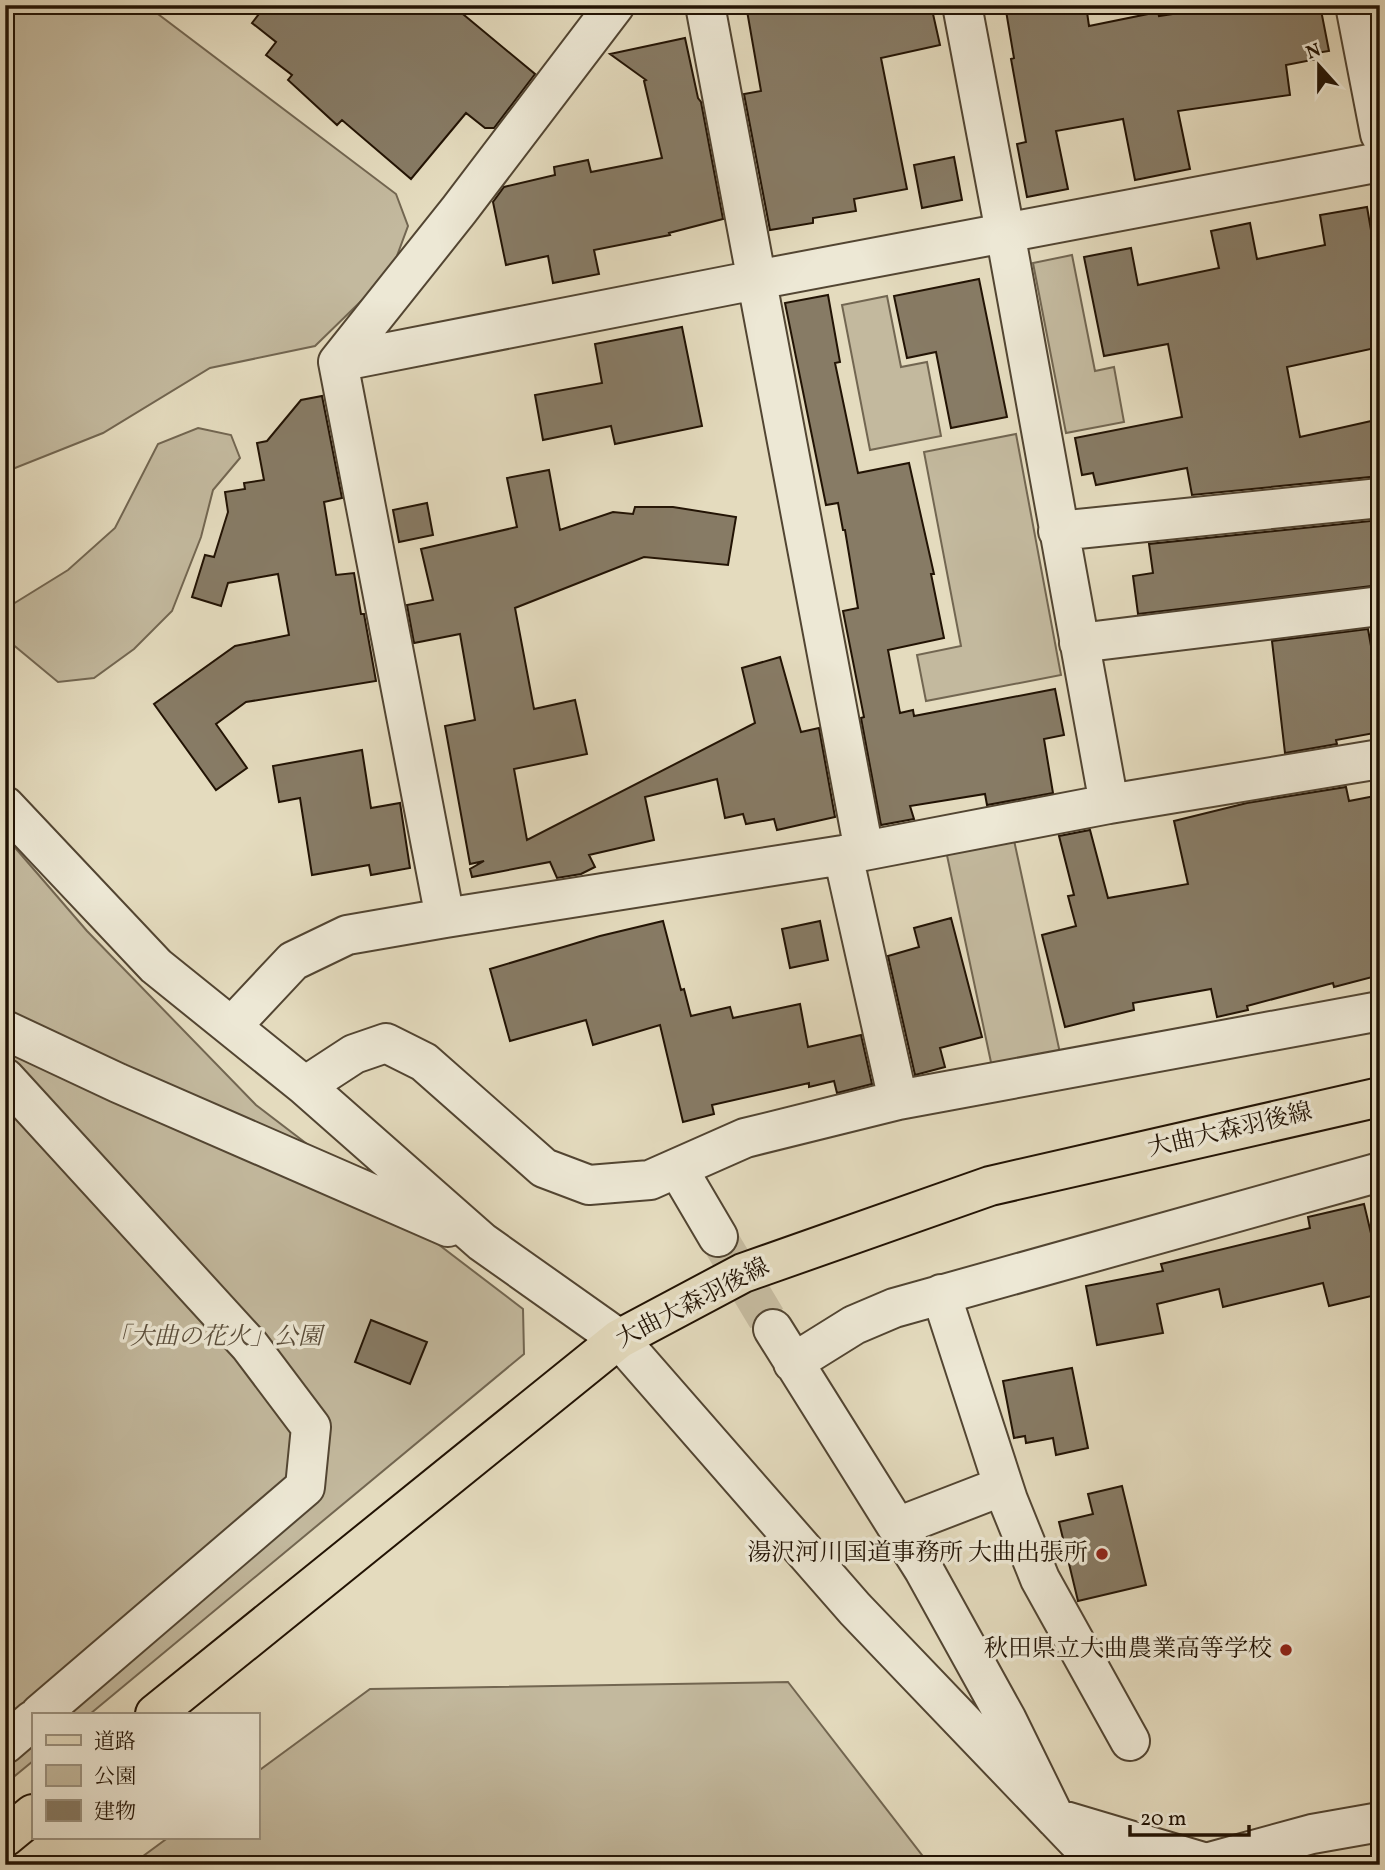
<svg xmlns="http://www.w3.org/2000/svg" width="1385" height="1870" viewBox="0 0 1385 1870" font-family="Vollkorn,'Noto Serif JP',serif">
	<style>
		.green { fill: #c3b99e; stroke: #726651; stroke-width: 2 }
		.building { fill: #877b65; stroke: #221304; stroke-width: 2 }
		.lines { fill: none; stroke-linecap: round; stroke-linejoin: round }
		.minor-tunnel { stroke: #c7bda2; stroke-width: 38; stroke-dasharray: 38 19; stroke-linecap: butt }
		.minor-casing { stroke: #524532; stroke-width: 42 }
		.major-casing { stroke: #221304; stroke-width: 42 }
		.minor { stroke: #ede8d5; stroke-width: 38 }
		.major { stroke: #e4dbbe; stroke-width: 38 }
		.poi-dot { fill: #8f2418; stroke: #ede8d5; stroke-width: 2.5 }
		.labels { text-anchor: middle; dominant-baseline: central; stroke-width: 7; stroke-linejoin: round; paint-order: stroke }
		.street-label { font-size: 24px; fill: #221304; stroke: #ede8d5 }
		.park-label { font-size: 24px; font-style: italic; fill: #5a4d3a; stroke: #ede8d5 }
		.poi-label { font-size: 24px; fill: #221304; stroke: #ede8d5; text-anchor: end }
	</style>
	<rect width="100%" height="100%" fill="#e4dbbe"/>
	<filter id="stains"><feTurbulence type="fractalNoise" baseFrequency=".00286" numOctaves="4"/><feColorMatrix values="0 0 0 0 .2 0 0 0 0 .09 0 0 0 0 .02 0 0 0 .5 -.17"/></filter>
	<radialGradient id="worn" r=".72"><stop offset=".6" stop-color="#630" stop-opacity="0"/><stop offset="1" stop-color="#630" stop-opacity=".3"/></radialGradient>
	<path class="green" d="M12 5H146L396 194 408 226 391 272 315 346 210 368 103 433 5 472V15Z
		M1072 255 1095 371 1114 367 1124 422 1066 433 1033 263Z
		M887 296 901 367 927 362 941 436 870 450 842 305Z
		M198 428 231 435 240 458 213 490 201 537 172 611 134 649 94 678 58 682 5 638V609L68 570 115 528 158 444Z
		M1016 434 1061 675 926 701 917 655 961 646 924 452Z
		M1012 831 1060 1053 992 1067 945 846Z
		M5 836 87 931 256 1105 523 1309 524 1354 90 1714H33V1761L5 1784Z
		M788 1682 929 1864 934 1865H131L169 1837H257V1772L370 1689Z"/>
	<path class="building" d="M266 5H452L535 74 494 128H485L466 113 411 179 342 120 337 125 288 80 292 75 266 55 276 42 252 23Z
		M746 5H931L940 45 881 58 907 189 854 199 856 211 813 218V223L770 230 744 94 761 91Z
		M1005 5H1086L1089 26 1158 12 1159 16 1231 5H1320L1329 51 1316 53 1317 59 1286 65 1290 95 1178 111 1190 169 1135 180 1123 119 1056 131 1068 189 1027 197 1017 144 1026 142 1011 59 1014 58Z
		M685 38 698 98 701 102 723 219 669 233 670 235 594 250 599 274 553 283 548 256 506 265 493 202 504 187 555 175 554 167 588 160 591 172 662 158 644 81 646 80 610 54Z
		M954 157 962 200 922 208 914 165Z
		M1367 207 1380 282V347L1287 367 1300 437 1380 419V476L1192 495 1187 468 1096 485 1093 473 1082 475 1075 438 1182 417 1168 344 1104 356 1084 257 1131 248 1138 285 1219 268 1211 231 1250 223 1257 259 1325 245 1320 215Z
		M979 279 1007 417 951 428 936 352 907 358 894 296Z
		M828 295 840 362 835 363 858 473 909 463 934 574H931L944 638 888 650 900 713 913 710 914 716 1055 689 1064 735 1044 739 1053 793 987 805 985 794 910 806 914 819 881 825 861 718 864 717 843 611 858 608 845 530H843L838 503 826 505 785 303Z
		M682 327 702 426 615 444 611 426 543 440 535 395 602 383 595 344Z
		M322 396 342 498 324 502 336 575 354 573 361 614H364L376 681 246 702 216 724 247 768 216 790 154 704 235 646 289 635 278 574 228 583 221 606 192 597 205 555 214 557 228 512 225 492 245 489 244 483 264 480 257 443 267 441 301 400Z
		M549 470 560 530 613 512 633 514 635 507H673L736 517 728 565 644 557 515 608 534 709 575 700 587 754 514 769 527 840 755 723 742 668 780 657 801 732 819 728 835 817 777 830 774 819 746 824 743 814 725 818 717 779 645 797 654 840 589 855 595 867 581 874 557 878 550 862 472 877 470 869 484 861 470 864 445 726 475 720 460 634 414 643 407 605 433 600 421 549 517 527 507 478Z
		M427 503 433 535 399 542 393 510Z
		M1380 520V585L1138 614 1133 576 1153 573 1149 544Z
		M1368 629 1380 697V732L1336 740 1337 744 1285 753 1272 641Z
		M362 750 371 808 400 803 410 868 371 875 369 865 312 875 300 798 279 802 273 766Z
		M1346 787 1349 801 1380 795V975L1334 987 1333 983 1247 1006 1248 1010 1217 1017 1211 989 1133 1003 1134 1010 1065 1027 1042 935 1076 926 1068 896 1074 895 1059 836 1090 830 1108 898 1188 884 1174 821 1247 803Z
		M951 918 982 1037 940 1048 945 1067 915 1075 888 956 919 947 914 928Z
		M663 921 681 990 684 989 691 1016 730 1007 733 1018 800 1004 808 1047 861 1035 872 1084 837 1093 834 1081 809 1087V1083L712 1105 714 1114 683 1122 660 1025 593 1045 586 1020 510 1041 490 969 600 936Z
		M820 921 828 960 790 968 782 929Z
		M1364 1204 1374 1246 1380 1245V1294L1329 1306 1323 1283 1223 1307 1219 1289 1157 1304 1163 1333 1097 1345 1086 1286 1163 1271 1161 1264 1310 1228 1308 1217Z
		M371 1320 427 1342 410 1384 355 1362Z
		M1072 1368 1088 1448 1056 1455 1053 1438 1026 1443 1025 1436 1014 1438 1003 1381Z
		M1122 1486 1146 1585 1078 1601 1059 1522 1093 1514 1088 1494Z"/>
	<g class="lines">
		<path class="minor-tunnel" d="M718 1237 773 1329"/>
		<defs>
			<path id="minor" d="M705 5 864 851
				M962 5 1005 232 1109 804
				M1355 5 1380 134
				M338 362 756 280 1380 162
				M1058 531 1380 498
				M1079 643 1380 606
				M5 806 156 966 305 1086 482 1242 619 1339 855 1609 1082 1846 1104 1865
				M843 855 898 1100
				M445 918 338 362 459 210 615 5
				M232 1026 293 961 347 935 445 918 843 855 1109 804 1380 759
				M5 1030 118 1083 448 1227
				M5 1078 250 1346 311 1427 305 1487 40 1714
				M305 1086 354 1054 386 1043 424 1062 544 1168 589 1185 650 1180 745 1138 898 1100 1380 1011
				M678 1169 718 1237
				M941 1294 1008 1500 1040 1579 1130 1741
				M773 1329 924 1570 1007 1720 1055 1818 1206 1863 1312 1834 1380 1822
				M793 1363 854 1325 894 1308 1380 1172
				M897 1527 1003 1486
				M5 1744 33 1720"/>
			<path id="major" d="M155 1714 619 1339 743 1273 990 1186 1380 1097
				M5 1837 33 1814"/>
		</defs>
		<use href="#minor" class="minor-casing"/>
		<use href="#major" class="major-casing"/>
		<use href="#minor" class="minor"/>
		<use href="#major" class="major"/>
	</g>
	<g class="poi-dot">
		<circle cx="1102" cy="1554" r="7"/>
		<circle cx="1286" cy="1650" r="7"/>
	</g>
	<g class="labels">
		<g class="street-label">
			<text transform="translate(1230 1131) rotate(-13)">大曲大森羽後線</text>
			<text transform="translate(693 1304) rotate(-27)">大曲大森羽後線</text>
		</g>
		<g class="park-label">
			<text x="214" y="1338">「大曲の花火」公園</text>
		</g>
		<g class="poi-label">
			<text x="1088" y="1554">湯沢河川国道事務所 大曲出張所</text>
			<text x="1272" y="1650">秋田県立大曲農業高等学校</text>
		</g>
	</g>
	<rect width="1385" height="1870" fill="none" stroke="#e4dbbe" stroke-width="28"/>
	<rect x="7" y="7" width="1371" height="1856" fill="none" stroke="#221304" stroke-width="3.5"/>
	<rect x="14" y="14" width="1357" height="1842" fill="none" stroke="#221304" stroke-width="2"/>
	<rect x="32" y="1713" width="228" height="126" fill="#ede8d5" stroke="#9c9381" stroke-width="2"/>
	<rect x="46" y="1735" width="35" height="10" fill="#e4dbbe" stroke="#9c9381" stroke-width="2"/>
	<text x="94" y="1748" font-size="21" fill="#221304">道路</text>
	<rect x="46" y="1765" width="35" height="21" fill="#c3b99e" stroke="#9c9381" stroke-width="2"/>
	<text x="94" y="1783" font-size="21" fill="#221304">公園</text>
	<rect x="46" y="1800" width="35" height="21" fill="#877b65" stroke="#9c9381" stroke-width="2"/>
	<text x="94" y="1818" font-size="21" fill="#221304">建物</text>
	<g transform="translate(1319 66) rotate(339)" stroke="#ede8d5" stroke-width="5" paint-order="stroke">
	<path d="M0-5L12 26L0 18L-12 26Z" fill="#221304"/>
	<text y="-10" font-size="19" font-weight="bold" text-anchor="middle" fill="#221304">N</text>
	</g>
	<path d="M1130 1825v10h119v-10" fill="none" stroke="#221304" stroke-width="3.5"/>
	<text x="1140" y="1825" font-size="21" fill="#221304" stroke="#ede8d5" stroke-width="5" paint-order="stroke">20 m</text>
	<rect width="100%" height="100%" filter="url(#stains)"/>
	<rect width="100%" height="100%" fill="url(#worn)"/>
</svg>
